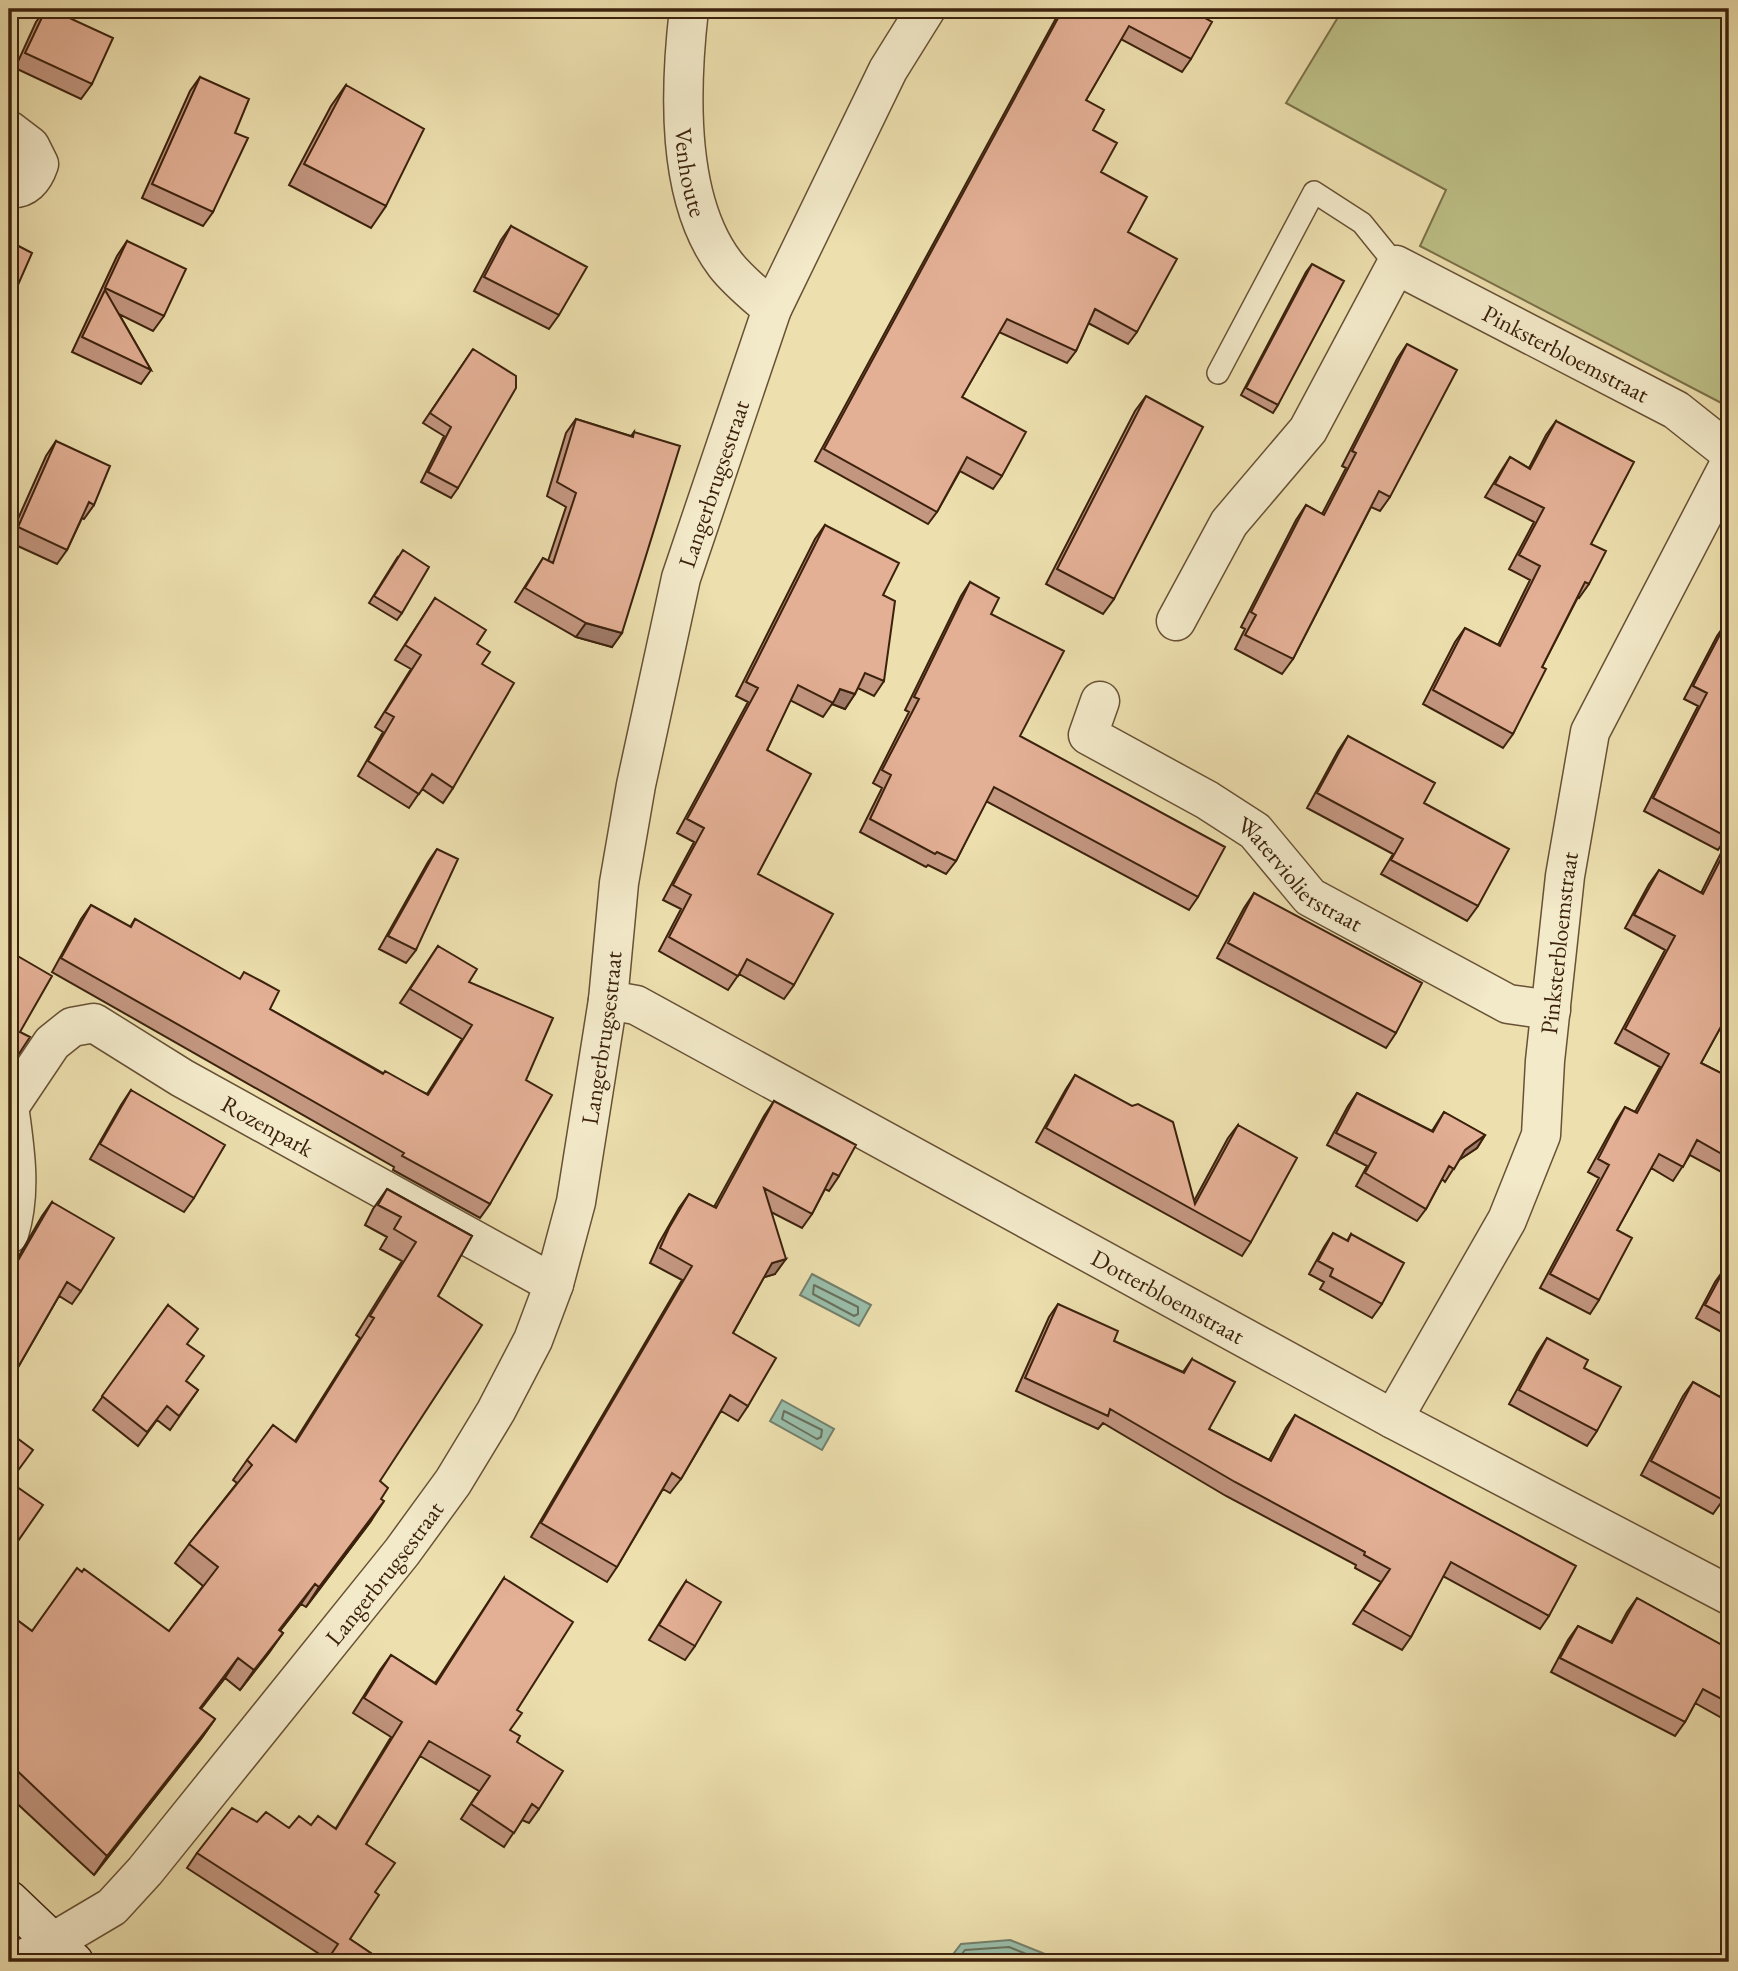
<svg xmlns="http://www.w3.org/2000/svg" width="1738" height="1971" viewBox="0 0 1738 1971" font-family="'EB Garamond',serif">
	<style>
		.green { fill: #bdc087; stroke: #7c714a; stroke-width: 2 }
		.water { fill: #99bda9; stroke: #747f6b; stroke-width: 2 }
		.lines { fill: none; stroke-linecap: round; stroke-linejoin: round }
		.shore { stroke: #6a705b; stroke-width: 2 }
		.lane-casing { stroke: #685135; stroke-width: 24 }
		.street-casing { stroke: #685135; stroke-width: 41 }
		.secondary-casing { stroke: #3c220d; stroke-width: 41 }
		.lane { stroke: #f3eaca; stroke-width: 21 }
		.street { stroke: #f3eaca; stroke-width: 38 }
		.secondary { stroke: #f3eaca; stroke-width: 38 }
		.wall { fill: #c39680; stroke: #3c220d; stroke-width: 2 }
		.shaded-wall { fill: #9f7a68; stroke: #3c220d; stroke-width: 2 }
		.building { fill: #e3af95; stroke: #3c220d; stroke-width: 2 }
		.labels { text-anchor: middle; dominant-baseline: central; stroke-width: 5; stroke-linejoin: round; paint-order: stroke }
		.street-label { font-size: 24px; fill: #3c220d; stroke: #f3eaca }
	</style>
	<rect width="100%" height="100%" fill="#eddfae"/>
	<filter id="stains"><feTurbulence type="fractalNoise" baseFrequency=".00286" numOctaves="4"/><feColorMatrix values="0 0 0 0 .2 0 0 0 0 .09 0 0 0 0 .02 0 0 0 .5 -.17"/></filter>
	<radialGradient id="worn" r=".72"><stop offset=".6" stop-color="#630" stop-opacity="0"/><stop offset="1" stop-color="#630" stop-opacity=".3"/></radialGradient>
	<path class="green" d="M1343 9H1729V407L1420 246 1446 190 1286 103Z"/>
	<path class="water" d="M812 1274 871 1305 859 1326 800 1295Z
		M782 1400 834 1429 822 1450 770 1421Z
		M1010 1940 1065 1962H947L961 1944Z"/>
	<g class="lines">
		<path class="shore" d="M814 1285 858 1307V1314L854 1316 813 1294Z
			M784 1411 822 1430 821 1437 817 1439 782 1419Z
			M956 1962 965 1950 1009 1947 1046 1962"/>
		<defs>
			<path id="lane" d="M1218 373 1314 192 1362 223 1396 265"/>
			<g id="street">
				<path id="s1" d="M689 9C680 87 675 198 725 264 738 281 756 295 772 309"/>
				<path d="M9 130 30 146 39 164C34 179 25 190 9 188"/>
				<path id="s2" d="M1176 621 1229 523 1308 430 1396 265 1676 410 1729 452"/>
				<path id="s3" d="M1100 701 1088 735 1207 800 1255 831 1310 897 1508 1004 1551 1010"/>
				<path id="s4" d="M608 1000 636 1005 1393 1419 1729 1595"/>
				<path id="s5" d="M9 1107 52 1043 72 1027 94 1023 182 1078 554 1284"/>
				<path d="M9 1234C22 1192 15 1149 9 1106"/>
				<path id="s6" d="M1393 1419 1507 1220 1541 1135 1545 1061 1565 876 1590 732 1729 465"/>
				<path id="s7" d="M19 1962 112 1907 145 1871 402 1552 453 1482 496 1411 533 1340 554 1284 576 1202 608 1000 619 883 636 785 681 578 772 309 888 70 926 9"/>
			</g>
			<path id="secondary" d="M9 1900 74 1962"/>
		</defs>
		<use href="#lane" class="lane-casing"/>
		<use href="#street" class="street-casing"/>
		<use href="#secondary" class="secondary-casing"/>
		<use href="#lane" class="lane"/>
		<use href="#street" class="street"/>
		<use href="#secondary" class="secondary"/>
	</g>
	<path class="wall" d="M46 9 92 84 81 99 15 68 36 22Z
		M1061 9H1189L1191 59 1182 72 1121 39 1086 100 1101 172 1128 232 1137 332 1128 344 1088 323 1076 351 1067 363 999 332 962 397 1002 476 993 489 960 471 937 512 928 524 815 461Z
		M200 77 235 133 213 212 203 226 142 198 190 91Z
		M346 85 386 206 371 228 289 185 331 106Z
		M511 226 559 315 549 329 474 291 501 240Z
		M9 241 14 294 9 302Z
		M127 241 164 316 153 331 119 314 151 370 141 384 72 352 117 256Z
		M1312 264 1278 405 1273 413 1241 395 1306 272Z
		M1407 344 1390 497 1380 511 1371 507 1293 659 1282 674 1235 649 1245 629 1241 627 1296 520 1306 505 1322 514 1346 468 1342 466 1397 359Z
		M473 349 458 488 451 498 421 482 444 436 423 423Z
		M1146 396 1114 599 1103 614 1046 584 1135 411Z
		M576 419 631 436 634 432 612 647 576 637 515 602 543 558 548 561 566 507 547 496 566 433Z
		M1556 421 1591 544 1589 584 1579 598 1578 597 1542 667 1513 734 1503 748 1423 704 1455 642 1465 628 1498 645 1530 580 1509 569 1534 522 1485 497 1501 471 1510 457 1529 468 1546 435Z
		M56 441 94 505 84 519 82 518 67 550 57 564 9 542V539L46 456Z
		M825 525 883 595 884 681 874 696 858 688 845 709 832 704 823 717 790 700 767 750 758 874 794 985 784 999 739 974 728 990 659 951 681 909 663 900 694 842 677 833 748 702 736 696 815 539Z
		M397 558 402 613 397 620 369 603Z
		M970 582 991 614 1020 736 1198 897 1189 910 986 801 956 861 946 874 928 865 926 867 860 832 882 788 873 783 909 712 905 710 961 596Z
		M435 598 477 644 482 664 453 788 443 803 422 789 409 808 358 776 383 732 375 727 411 669 395 660Z
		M1729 621V833L1718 850 1644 811 1698 706 1684 699 1717 636 1726 623H1728Z
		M1348 736 1424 803 1478 906 1467 921 1381 874 1393 854 1307 808 1338 751Z
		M1729 840V1012L1701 1063 1729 1077V1176L1690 1155 1673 1181 1651 1168 1617 1230 1599 1300 1590 1314 1540 1288 1599 1178 1588 1172 1616 1121 1625 1107 1635 1112 1660 1067 1615 1043 1665 950 1625 928 1649 884 1659 870 1701 893 1724 847Z
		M437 849 416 950 406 963 379 949 428 862Z
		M1254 893 1396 1033 1386 1048 1217 958 1244 908Z
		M91 905 130 927 135 919 270 1009 383 1073 427 1094 462 1039 400 1003 438 946 469 982 526 1080 490 1204 480 1218 393 1170 394 1167 52 972 81 919Z
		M1075 1075 1194 1201 1228 1138 1238 1125 1251 1242 1242 1256 1036 1142 1066 1089Z
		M131 1090 194 1198 184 1212 90 1159 121 1105Z
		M1357 1093 1432 1131 1444 1112 1485 1135 1477 1148 1459 1160 1445 1182 1442 1179 1426 1209 1417 1221 1356 1186 1367 1166 1327 1145 1348 1106Z
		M774 1101 839 1176 829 1191 825 1189 812 1214 802 1228 771 1212 775 1274 764 1277 733 1333 748 1406 738 1421 721 1411 681 1479 670 1493 663 1489 617 1567 607 1582 531 1537 682 1280 650 1263 659 1243 679 1208 689 1194 714 1207 764 1116Z
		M387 1189 472 1236 438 1296 380 1481 381 1499 371 1521 306 1607 301 1604 280 1631 283 1633 240 1690 225 1678 201 1709 215 1719 201 1739 94 1875 9 1796V1614L32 1631H169L203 1586 175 1563 189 1544 237 1483 233 1480 247 1460 295 1441 360 1338 356 1335 402 1261 380 1249 387 1237 365 1225 373 1209Z
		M52 1202 81 1291 72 1304 59 1296 9 1383V1273L42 1216Z
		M1333 1233 1347 1241 1351 1234 1382 1304 1372 1318 1320 1289 1324 1282 1309 1274 1324 1247Z
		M1725 1268H1729V1336L1696 1318 1715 1282Z
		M1058 1304 1114 1341 1183 1372 1192 1359 1209 1429 1269 1460 1286 1428 1295 1415 1549 1616 1540 1629 1443 1576 1411 1637 1402 1650 1353 1624 1381 1582 1355 1568 1356 1565 1226 1496 1103 1423 1098 1429 1016 1391 1049 1317Z
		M168 1305 187 1344 186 1381 198 1390 170 1430 157 1420 138 1446 93 1410Z
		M1547 1338 1584 1368 1597 1431 1587 1446 1509 1404 1537 1353Z
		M1729 1378V1488L1723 1500 1713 1514 1641 1475 1683 1396 1693 1382 1720 1397Z
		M504 1578 517 1710 510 1730 517 1742 539 1809 529 1823 522 1820 504 1847 461 1819 479 1791 420 1756 366 1844 375 1892 350 1939 384 1962H325L327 1959 187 1868 197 1853 257 1822 289 1828 311 1825 336 1828 391 1737 353 1713 380 1670 391 1655 435 1683Z
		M686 1581 695 1646 685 1660 649 1640 676 1596Z
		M1637 1598 1729 1649V1722L1695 1703 1685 1722 1675 1736 1551 1672 1568 1640 1578 1626 1611 1642 1627 1612Z"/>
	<path class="shaded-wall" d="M586 623 622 633 612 647 576 637Z
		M840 689 855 694 845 709 832 704Z
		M1485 1135 1477 1148 1456 1162 1465 1150Z
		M786 1259 775 1274 762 1278 772 1263Z
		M384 1501 371 1521 306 1607 319 1587Z
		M315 1584 301 1604 265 1650 279 1630Z
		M283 1633 269 1653 240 1690 254 1670Z
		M238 1658 225 1678 186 1727 200 1708Z
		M215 1719 201 1739 94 1875 107 1856Z"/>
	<path class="building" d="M46 9H50L113 38 92 84 25 53Z
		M1063 9H1189L1212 22 1191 59 1129 26 1086 100 1104 110 1093 130 1117 143 1101 172 1147 197 1128 232 1177 259 1137 332 1095 309 1076 351 1007 319 962 397 1026 432 1002 476 967 457 937 512 824 449Z
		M200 77 249 99 235 133 248 138 213 212 152 184Z
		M346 85 424 129 386 206 304 164Z
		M511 226 587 267 559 315 484 277Z
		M9 241 32 253 14 294 9 292Z
		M127 241 186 269 164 316 105 288Z
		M1312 264 1344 281 1278 405 1246 388Z
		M105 290 151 370 82 337Z
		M1407 344 1457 370 1390 497 1379 491 1293 659 1245 635 1256 615 1251 612 1306 505 1324 515 1356 453 1352 451Z
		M473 349 516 376V388L458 488 428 472 451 427 430 413Z
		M1146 396 1203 427 1114 599 1057 569Z
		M576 419 633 437 634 432 680 446 622 633 586 623 525 588 543 558 553 563 576 493 557 482Z
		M1556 421 1634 462 1591 544 1606 551 1589 584 1585 582 1542 667 1546 669 1513 734 1433 690 1465 628 1500 646 1540 566 1519 555 1544 508 1495 484 1510 457 1530 469Z
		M56 441 110 466 94 505 89 502 67 550 18 527Z
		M825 525 899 563 883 595 895 601 884 681 865 673 855 694 840 689 833 703 798 685 767 750 811 774 758 874 833 914 794 985 747 959 738 976 669 937 691 895 673 885 704 828 687 819 758 688 746 682Z
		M403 550 429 567 402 613 374 596Z
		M970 582 999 598 991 614 1064 651 1020 736 1225 847 1198 897 994 787 956 861 937 852 935 854 870 819 891 775 882 770 919 699 914 697Z
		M435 598 486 630 477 644 490 652 482 664 514 683 453 788 432 774 419 794 368 761 394 717 385 712 421 655 405 645Z
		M1726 623 1729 624V833L1727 837 1653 798 1707 693 1693 686Z
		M1348 736 1435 783 1424 803 1509 849 1478 906 1391 860 1403 839 1317 793Z
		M1729 843V1012L1701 1063 1729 1077V1158L1697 1140 1683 1167 1659 1154 1617 1230 1632 1238 1599 1300 1550 1274 1609 1165 1598 1159 1625 1107 1637 1113 1669 1054 1625 1029 1675 936 1634 915 1659 870 1703 894Z
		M437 849 458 859 416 950 388 936Z
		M1254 893 1422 983 1396 1033 1228 943Z
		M91 905 131 927 135 919 240 979 244 972 261 981 279 991 270 1009 383 1074 385 1071 428 1095 472 1025 410 989 438 946 477 969 469 982 553 1018 526 1080 552 1095 490 1204 402 1156 404 1153 61 958Z
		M9 951 52 976 20 1032 30 1037 9 1069Z
		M1075 1075 1132 1106 1138 1104 1173 1122 1195 1204 1238 1125 1297 1158 1251 1242 1046 1128Z
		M131 1090 225 1145 194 1198 100 1144Z
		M1357 1093 1433 1132 1444 1112 1485 1135 1465 1150 1454 1169 1449 1166 1426 1209 1365 1173 1376 1153 1336 1133Z
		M774 1101 856 1145 839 1176 833 1173 812 1214 764 1188 786 1259 772 1263 733 1333 776 1358 748 1406 730 1395 681 1479 672 1473 617 1567 541 1523 692 1266 660 1248 669 1228 689 1194 716 1208Z
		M387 1189 472 1236 438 1296 482 1325 380 1481 388 1488 381 1499 384 1501 319 1587 315 1584 279 1630 283 1633 254 1670 238 1658 200 1708 215 1719 107 1856 9 1763V1614L32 1631 77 1568 82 1572 84 1569 169 1631 218 1567 189 1544 252 1465 247 1460 273 1425 296 1442 374 1318 370 1316 416 1242 394 1229 401 1217 378 1205Z
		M52 1202 114 1238 81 1291 67 1282 9 1383V1276Z
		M1333 1233 1348 1241 1351 1234 1404 1263 1382 1304 1330 1276 1333 1269 1318 1261Z
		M1725 1268H1729V1318L1705 1305Z
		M1058 1304 1118 1331 1114 1341 1184 1373 1192 1359 1235 1382 1209 1429 1271 1461 1295 1415 1576 1566 1549 1616 1451 1562 1411 1637 1363 1610 1390 1569 1364 1555 1365 1552 1235 1482 1110 1409 1108 1416 1025 1378Z
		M168 1305 198 1329 187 1344 204 1356 186 1381 198 1390 179 1416 167 1406 147 1432 102 1396Z
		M1547 1338 1588 1360 1584 1368 1621 1387 1597 1431 1519 1390Z
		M1693 1382 1722 1398 1729 1384V1488L1723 1500 1651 1461Z
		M9 1432 33 1450 11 1480 9 1479Z
		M10 1482 43 1505 9 1554V1484Z
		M504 1578 573 1622 517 1710 522 1713 510 1730 520 1736 517 1742 563 1771 539 1809 532 1804 514 1833 471 1804 490 1776 429 1741 366 1844 395 1863 375 1892 379 1895 350 1939 384 1962H326L338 1944 197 1853 232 1808 257 1822 266 1812 289 1828 299 1816 311 1825 318 1816 336 1829 402 1722 364 1698 391 1655 436 1684Z
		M686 1581 721 1602 695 1646 659 1625Z
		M1637 1598 1729 1649V1703L1703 1689 1685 1722 1560 1658 1578 1626 1612 1643Z"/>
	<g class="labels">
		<g class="street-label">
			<text stroke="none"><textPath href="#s1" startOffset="164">Venhoute</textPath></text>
			<text stroke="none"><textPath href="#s2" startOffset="612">Pinksterbloemstraat</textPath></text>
			<text stroke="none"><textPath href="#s7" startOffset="1694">Langerbrugsestraat</textPath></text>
			<text stroke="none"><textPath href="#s3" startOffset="292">Waterviolierstraat</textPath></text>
			<text stroke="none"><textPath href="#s6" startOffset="514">Pinksterbloemstraat</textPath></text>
			<text stroke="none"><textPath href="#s7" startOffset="1127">Langerbrugsestraat</textPath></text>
			<text stroke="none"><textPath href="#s5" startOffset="327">Rozenpark</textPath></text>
			<text stroke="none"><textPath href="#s4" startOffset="635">Dotterbloemstraat</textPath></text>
			<text stroke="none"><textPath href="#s7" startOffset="539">Langerbrugsestraat</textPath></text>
		</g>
	</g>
	<rect width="1738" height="1971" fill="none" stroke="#eddfae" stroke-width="35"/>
	<rect x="10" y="10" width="1717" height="1950" fill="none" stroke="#3c220d" stroke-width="3.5"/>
	<rect x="18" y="18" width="1703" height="1936" fill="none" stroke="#3c220d" stroke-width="2"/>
	<rect width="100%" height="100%" filter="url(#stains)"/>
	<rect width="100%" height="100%" fill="url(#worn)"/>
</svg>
